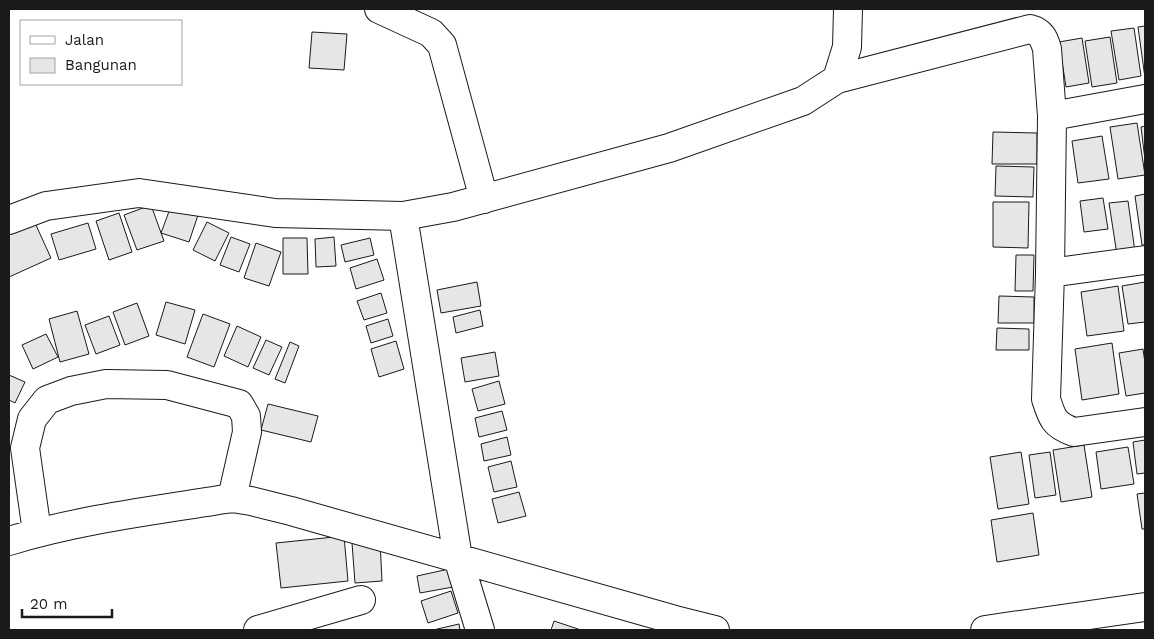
<svg xmlns="http://www.w3.org/2000/svg" width="1154" height="639" viewBox="0 0 1154 639" font-family="'Work Sans',sans-serif">
	<style>
		.building { fill: #e6e6e6; stroke: #1a1a1a }
		.lines { fill: none; stroke-linecap: round; stroke-linejoin: round }
		.minor-casing { stroke: #1a1a1a; stroke-width: 30 }
		.minor { stroke: #fff; stroke-width: 28 }
	</style>
	<rect width="100%" height="100%" fill="#fff"/>
	<path class="building" d="M1145 26V78L1138 27Z
		M1134 28 1141 76 1119 80 1111 31Z
		M312 32 347 34 344 70 309 68Z
		M1110 37 1117 83 1092 87 1085 41Z
		M1082 38 1089 83 1066 87 1059 42Z
		M1137 123 1145 175 1118 179 1110 127Z
		M1145 126V160L1141 127Z
		M993 132 1037 133V164H992Z
		M1102 136 1109 179 1078 183 1072 141Z
		M996 166 1034 167 1033 197 995 196Z
		M1145 194V245H1142L1135 196Z
		M1103 198 1108 229 1084 232 1080 201Z
		M1128 201 1135 252 1117 255 1109 203Z
		M993 202H1029L1028 248 993 247Z
		M151 205 164 241 137 250 124 215Z
		M171 206 198 215 189 242 161 233Z
		M119 213 132 252 109 260 96 221Z
		M207 222 229 233 215 261 193 250Z
		M35 223 51 258 9 277V235Z
		M88 223 96 249 59 260 51 234Z
		M231 237 250 244 239 272 220 265Z
		M334 237 336 266 316 267 315 239Z
		M283 238H307L308 274H283Z
		M370 238 374 255 345 262 341 245Z
		M256 243 281 252 269 286 244 278Z
		M1016 255H1034L1033 291H1015Z
		M377 259 384 280 356 289 350 268Z
		M477 282 481 306 441 313 437 290Z
		M1145 282V322L1128 324 1122 286Z
		M1118 286 1124 331 1087 336 1081 292Z
		M381 293 387 313 364 320 357 301Z
		M999 296 1034 297V323H998Z
		M166 302 195 310 185 344 156 335Z
		M137 303 149 336 125 345 113 312Z
		M480 310 483 326 456 333 453 317Z
		M77 311 89 354 60 362 49 319Z
		M203 314 230 324 214 367 187 357Z
		M109 316 120 345 96 354 85 325Z
		M388 319 393 336 371 343 366 326Z
		M237 326 261 337 248 367 224 356Z
		M997 328 1029 329V350H996Z
		M46 334 58 357 33 369 22 345Z
		M266 340 282 347 269 375 253 368Z
		M396 341 404 369 379 377 371 349Z
		M290 342 299 346 285 383 275 379Z
		M1112 343 1119 394 1082 400 1075 349Z
		M1143 349 1145 363V393L1126 396 1119 353Z
		M495 352 499 376 465 382 461 358Z
		M9 375 25 382 15 403 9 400Z
		M499 381 505 404 478 411 472 389Z
		M268 404 318 416 311 442 261 430Z
		M502 411 507 430 479 437 475 418Z
		M507 437 511 455 484 461 481 444Z
		M1145 440V473L1137 474 1133 442Z
		M1084 445 1092 497 1061 502 1053 450Z
		M1128 447 1134 484 1101 489 1096 452Z
		M1021 452 1029 504 998 509 990 457Z
		M1050 452 1056 495 1035 498 1029 455Z
		M511 461 517 487 494 492 488 467Z
		M519 492 526 516 498 523 492 499Z
		M1145 493V529H1142L1137 494Z
		M1033 513 1039 555 997 562 991 520Z
		M344 536 348 581 281 588 276 543Z
		M380 541 382 581 355 583 352 543Z
		M449 569 453 587 420 593 417 576Z
		M451 591 458 613 428 623 421 601Z
		M554 621 581 630H551Z
		M459 624 460 630H433Z"/>
	<g class="lines">
		<defs>
			<path id="minor" d="M379 9 431 33 442 45 484 199
				M837 79 1030 29C1041 32 1044 38 1047 49L1052 116 1050 273 1046 399C1052 418 1054 425 1074 432L1145 422
				M1052 116 1145 99
				M9 220 46 206 139 193 275 213 403 216
				M1050 273 1145 260
				M37 532 25 448 32 419 47 400 71 391 106 384 167 385 239 404 246 416 247 432 232 498
				M9 541C81 519 158 510 232 498L251 501 291 511 675 620 715 630
				M258 630 361 600
				M480 630 458 558 403 216 453 207 669 148 803 101 837 79 847 47 848 9
				M985 630 1145 607"/>
		</defs>
		<use href="#minor" class="minor-casing"/>
		<use href="#minor" class="minor"/>
	</g>
	<rect width="1154" height="639" fill="none" stroke="#1a1a1a" stroke-width="20"/>
	<rect x="20" y="20" width="162" height="65" fill="#ffffff" stroke="#a3a3a3"/>
	<rect x="30" y="36" width="25" height="8" fill="#ffffff" stroke="#a3a3a3"/>
	<text x="65" y="45" font-size="15" fill="#1a1a1a">Jalan</text>
	<rect x="30" y="58" width="25" height="15" fill="#e6e6e6" stroke="#a3a3a3"/>
	<text x="65" y="70" font-size="15" fill="#1a1a1a">Bangunan</text>
	<path d="M22 609v8h90v-8" fill="none" stroke="#1a1a1a" stroke-width="2.5"/>
	<text x="30" y="609" font-size="15" fill="#1a1a1a" stroke="#ffffff" stroke-width="4" paint-order="stroke">20 m</text>
</svg>
